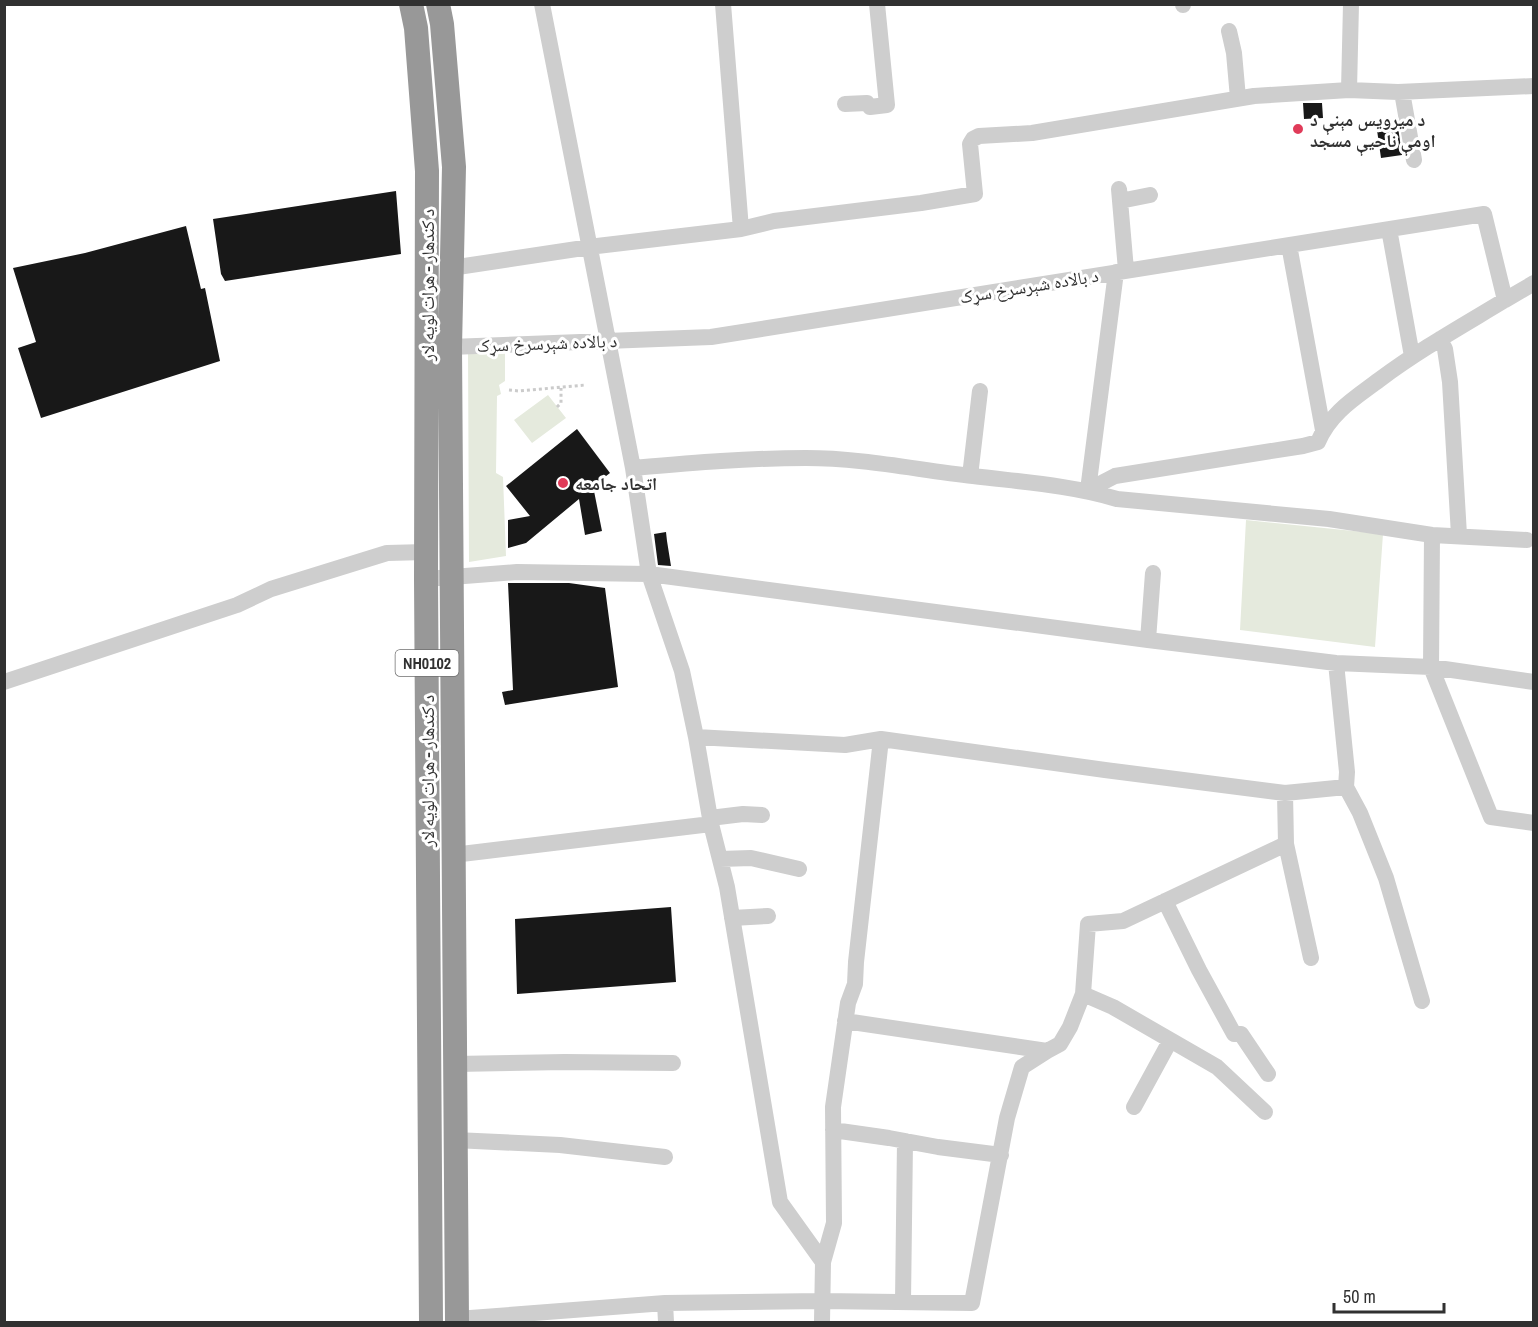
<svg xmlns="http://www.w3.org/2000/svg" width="1538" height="1327" viewBox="0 0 1538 1327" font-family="'Archivo Narrow','Noto Naskh Arabic',sans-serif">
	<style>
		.green { fill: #e5eadd }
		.building { fill: #181818 }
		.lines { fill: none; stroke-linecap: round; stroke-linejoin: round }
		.path { stroke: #cbcbcb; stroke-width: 3; stroke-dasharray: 3 3; stroke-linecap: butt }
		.minor { stroke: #cecece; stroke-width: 16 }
		.highway { stroke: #989898; stroke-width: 24 }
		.poi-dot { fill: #e03b59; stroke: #fff; stroke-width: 2 }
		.labels { text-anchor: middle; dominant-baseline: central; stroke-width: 6; stroke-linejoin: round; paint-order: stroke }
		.shield { fill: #fff; stroke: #6f6f6f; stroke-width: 1.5 }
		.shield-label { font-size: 16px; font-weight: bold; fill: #313131 }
		.poi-label { font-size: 18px; font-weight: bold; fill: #313131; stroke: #fff; text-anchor: start }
		.street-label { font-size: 18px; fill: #313131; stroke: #fff }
	</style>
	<rect width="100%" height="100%" fill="#fff"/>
	<path class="green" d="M505 351V381L499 385 501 394 497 396 496 473 503 477 506 556 469 562 468 352Z
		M548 395 566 418 532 443 514 420Z
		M1246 520 1383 534 1375 647 1240 630Z"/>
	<path class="building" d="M1303 103H1322L1323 118 1304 119Z
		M1398 127 1402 155 1381 158 1377 130Z
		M396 191 401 254 225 281 221 274 213 219Z
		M186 226 201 289 205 288 220 361 41 418 18 348 36 342 13 268 85 253Z
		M577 429 610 473 593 486 602 531 585 535 579 499 526 543 508 548V520L530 516 506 486Z
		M666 532 667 541 671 566 658 565 654 534Z
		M508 583H569L605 588 618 687 505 705 502 692 513 690Z
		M671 907 676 982 517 994 515 919Z"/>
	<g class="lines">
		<path class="path" d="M509 390 519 391 585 385
			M557 407 561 403V388"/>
		<path class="minor" d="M542 4 633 468 649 574 682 671 696 737 711 824 727 887 780 1202 823 1262
			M723 4 741 229
			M1183 4V5
			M1229 31 1234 53 1238 98
			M1349 90 1351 4
			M1402 92 1414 160
			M845 104 867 103 870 107 887 105 877 4
			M1119 189 1126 270
			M1120 201 1150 195
			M1389 229 1412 356
			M1289 245 1323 430
			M451 268 597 246 741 229 774 221 921 203 975 194 970 144 973 139 979 136 1032 133 1254 96 1349 90 1398 92 1534 86
			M1440 339 1445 349 1450 382 1459 535
			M450 347 711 337 1484 214 1505 300 1534 283
			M633 468C691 463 748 458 806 458 862 458 918 470 973 476 1021 482 1071 485 1117 499L1329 519 1432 535 1527 540
			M970 476 980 391
			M1088 490 1115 476 1303 446 1318 442C1330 413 1355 398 1379 380 1419 350 1462 326 1505 300
			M1088 490 1116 272
			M1432 535 1431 667 1491 817 1534 823
			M426 579 517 572 649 574 1148 640 1336 663 1431 667 1534 682
			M1148 640 1153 573
			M1336 663 1347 772 1346 787 1360 813 1386 878 1422 1001
			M4 682 237 605 271 589 387 553 426 552
			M696 737 845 745 881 739 1105 770 1285 793 1346 787
			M1285 793 1286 844 1311 958
			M710 818 743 814 762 815
			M453 855 711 824
			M720 859 751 858 799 869
			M1165 901 1199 970 1234 1034H1241L1268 1074
			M732 918 768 916
			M1083 994 1113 1007 1217 1067 1265 1112
			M845 1021 1047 1051
			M455 1064 565 1062 673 1063
			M1134 1107 1170 1041
			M833 1130 889 1138 938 1147 1001 1155
			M455 1140 560 1145 665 1157
			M903 1302 905 1141
			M665 1303 666 1322
			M457 1319 665 1303 822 1301 972 1303 1007 1118 1022 1067 1047 1051 1060 1044 1070 1027 1083 994 1088 924 1123 921 1286 844
			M822 1322 823 1262 834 1223 833 1107 848 1003 855 984 856 962 881 739"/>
		<path class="highway" d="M411 4 416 28 427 171 426 579 431 1322
			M438 4 442 24 454 167 450 347 457 1322"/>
	</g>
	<g class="poi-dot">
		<circle cx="1298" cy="129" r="6"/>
		<circle cx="563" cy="483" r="6"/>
	</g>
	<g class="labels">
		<rect class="shield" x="395.5" y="650" width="63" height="26" rx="4.5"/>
		<g class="shield-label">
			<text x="427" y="663">NH0102</text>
		</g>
		<g class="poi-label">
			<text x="1310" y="119">د ميرویس مېنې د<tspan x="1310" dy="21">اومې ناحيې مسجد</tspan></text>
			<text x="575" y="483">اتحاد جامعه</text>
		</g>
		<g class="street-label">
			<text transform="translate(427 285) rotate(-90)">د کندهار - هرات لويه لار</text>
			<text transform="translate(1029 286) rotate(-9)">د بالاده شېرسرخ سړک</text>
			<text transform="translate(547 343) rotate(-2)">د بالاده شېرسرخ سړک</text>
			<text transform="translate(427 771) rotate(-90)">د کندهار - هرات لويه لار</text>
		</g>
	</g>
	<rect width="1538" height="1327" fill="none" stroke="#313131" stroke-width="12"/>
	<path d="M1334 1303v9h110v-9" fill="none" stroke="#313131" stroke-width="3"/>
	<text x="1343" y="1303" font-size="18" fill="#313131" stroke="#ffffff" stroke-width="4.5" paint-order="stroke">50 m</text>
</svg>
